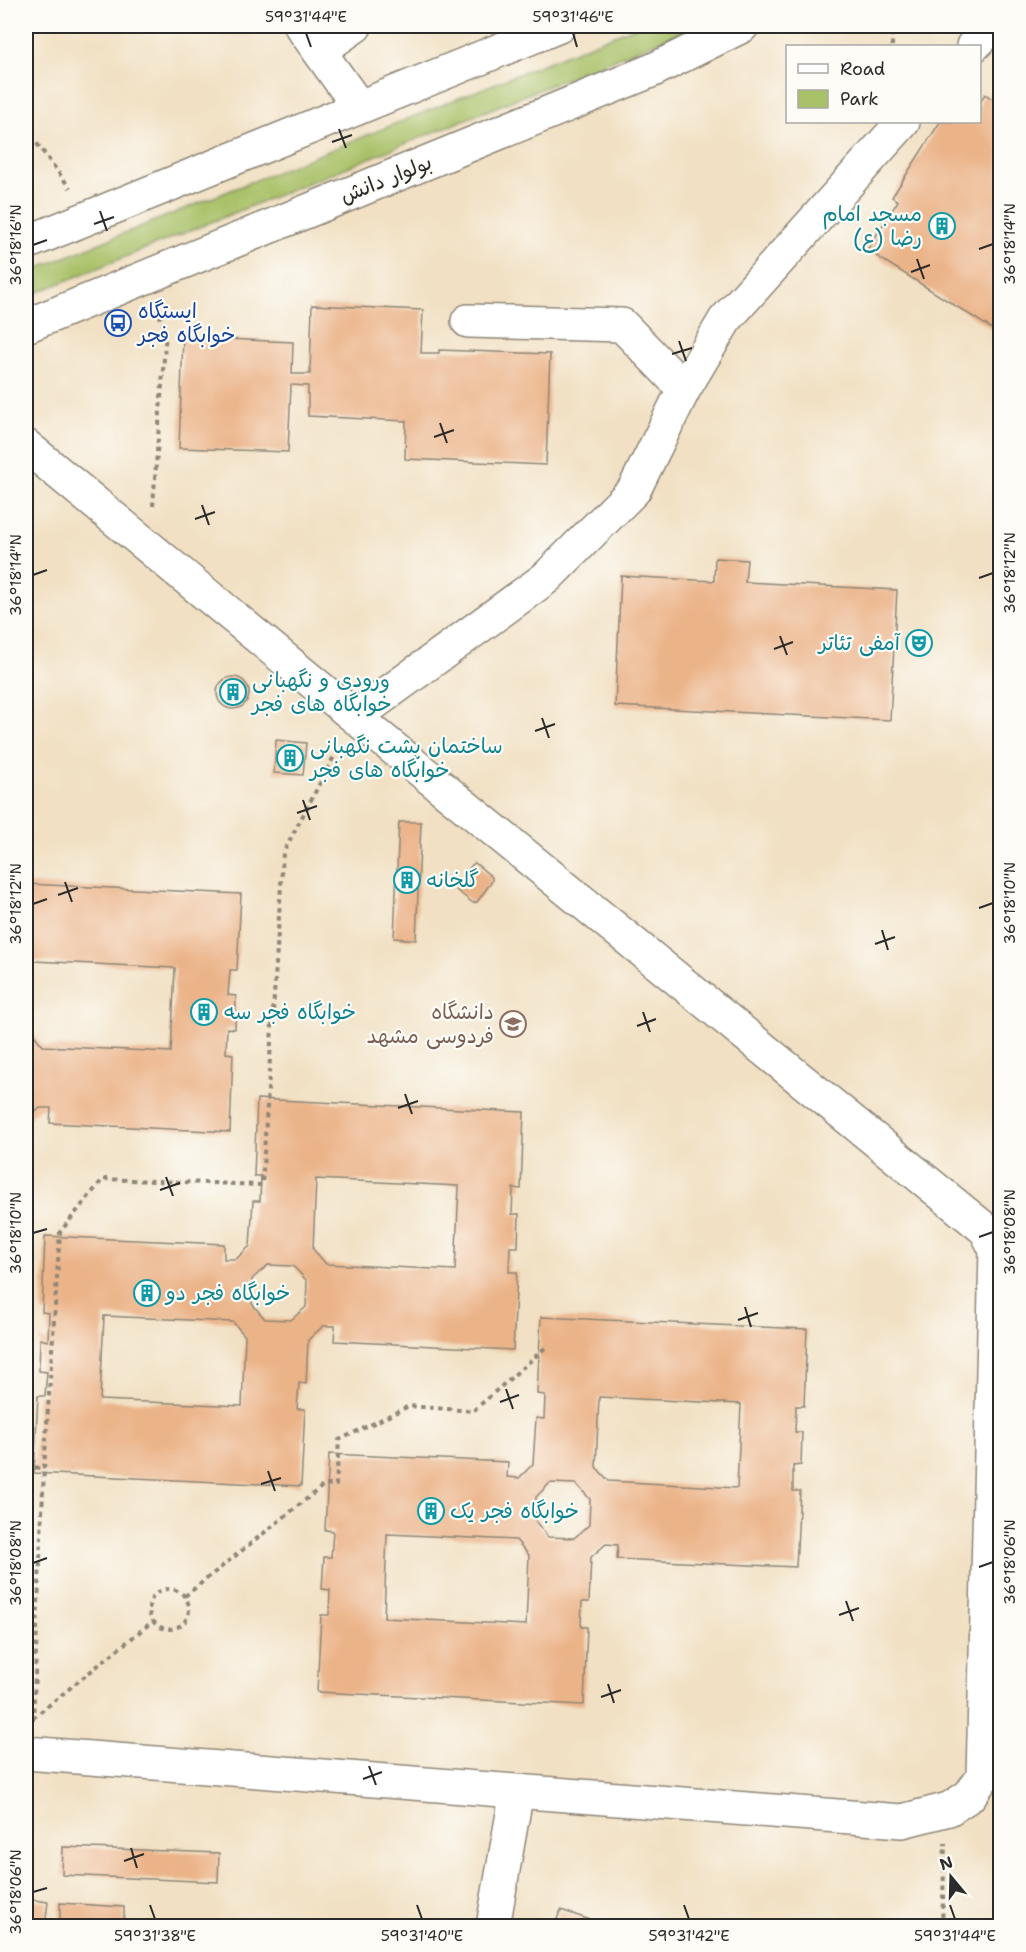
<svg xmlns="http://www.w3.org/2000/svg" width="1026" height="1952" viewBox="0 0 1026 1952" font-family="'Shantell Sans','Playpen Sans Arabic',sans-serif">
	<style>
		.green { fill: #a9c167; stroke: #6a7649; stroke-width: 1.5 }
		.building { fill: #ebb388; fill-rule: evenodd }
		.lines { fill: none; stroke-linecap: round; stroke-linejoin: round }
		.minor-casing { stroke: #8e8677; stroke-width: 36 }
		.path { stroke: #8e8677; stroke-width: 4; stroke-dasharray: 4.5 4.5; stroke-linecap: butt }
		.minor { stroke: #fff; stroke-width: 33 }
		.ticks { fill: none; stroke: #2b2b2b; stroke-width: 2 }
		.labels { text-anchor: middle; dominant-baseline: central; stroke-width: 4.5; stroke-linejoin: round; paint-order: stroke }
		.street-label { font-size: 21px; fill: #2b2b2b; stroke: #fdfcf7 }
		.culture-label { font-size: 21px; fill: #0d838f; stroke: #fdfcf7; text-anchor: start }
		.transit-label { font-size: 21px; fill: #164399; stroke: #fdfcf7; text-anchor: start }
		.education-label { font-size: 21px; fill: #785e54; stroke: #fdfcf7; text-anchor: end }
		.neatline { fill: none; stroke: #2b2b2b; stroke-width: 2 }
		.ticks-label { font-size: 15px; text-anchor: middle; fill: #2b2b2b }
	</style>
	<rect width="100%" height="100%" fill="#fdfcf7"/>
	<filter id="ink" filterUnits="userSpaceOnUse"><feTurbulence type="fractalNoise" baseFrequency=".0167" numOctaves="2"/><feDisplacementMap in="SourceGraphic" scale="12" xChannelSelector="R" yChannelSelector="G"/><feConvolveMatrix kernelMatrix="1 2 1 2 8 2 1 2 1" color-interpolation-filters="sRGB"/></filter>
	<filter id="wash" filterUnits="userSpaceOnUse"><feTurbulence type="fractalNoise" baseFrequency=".008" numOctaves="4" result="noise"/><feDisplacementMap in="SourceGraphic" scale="24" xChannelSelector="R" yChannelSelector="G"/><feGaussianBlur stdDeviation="1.35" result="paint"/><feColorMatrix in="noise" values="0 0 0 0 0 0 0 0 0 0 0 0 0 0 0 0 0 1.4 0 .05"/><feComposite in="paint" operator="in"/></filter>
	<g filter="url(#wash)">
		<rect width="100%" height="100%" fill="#f1e0c3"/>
		<path class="green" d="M637 26H693L689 29 26 297V273Z"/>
		<g id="blocks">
			<path class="building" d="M985 94 1000 104V334L867 250 898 201 892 197 940 122H980V102Z
				M312 305 423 310 421 353H439V350L550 354 546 465 405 459 406 421 308 416V386L291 385 288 452 179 448 183 337 293 342 292 374H310Z
				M715 558 747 560 745 582 897 590 890 720 615 706 621 576 714 581Z
				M217 693a16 16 0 1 1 32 0a16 16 0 1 1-32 0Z
				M276 740 306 743 303 775 274 773Z
				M399 822H421L416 940 394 938Z
				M475 863 492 877V881L477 902 473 903 456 890V885L472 865Z
				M26 884 241 894 237 970H230L228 995 236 996 235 1029 227 1028 226 1053 233 1054 230 1132 50 1123 51 1108H40L26 1121ZM33 961 175 968 171 1052 43 1046 30 1030Z
				M257 1099 524 1112 521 1189 513 1188 512 1214H519L518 1247H510L509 1272H517L513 1350 334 1341 335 1326H323L308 1340 306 1384 299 1383 297 1409H305L301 1486 34 1473 38 1396H45L47 1372 39 1371 40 1339 48 1341 49 1313 42 1312 45 1236 224 1244V1259H236L250 1246 253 1201H260L261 1176H254ZM316 1179 459 1186 455 1270 326 1264 313 1249ZM268 1265 293 1266 307 1281 306 1307 291 1320 265 1319 252 1304V1279ZM104 1316 233 1322 245 1336 242 1406 100 1400Z
				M541 1317 807 1329 804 1406H796L795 1432H802L801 1465 793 1466V1491H800L796 1567 617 1559 618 1545 606 1544 591 1557 589 1602H582L581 1627H587L584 1705 317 1692 321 1615H329L330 1590 322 1589 324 1557H331L333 1531 325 1530 329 1454 508 1462 507 1477 519 1478 533 1464 536 1418 544 1419 545 1395 537 1394ZM599 1397 741 1404 737 1488 609 1481 596 1467ZM550 1483 576 1484 590 1499 589 1525 574 1538 548 1537 536 1522V1497ZM387 1534 516 1540 529 1555 526 1625 384 1618Z
				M63 1847 219 1853 218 1882 62 1875Z
				M27 1899 48 1902 45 1926H26Z
				M60 1903 124 1907V1926H60Z
				M561 1910 608 1926H554Z"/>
		</g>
	</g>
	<g filter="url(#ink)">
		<use href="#blocks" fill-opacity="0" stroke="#8e8677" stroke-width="1.5"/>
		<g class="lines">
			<defs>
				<path id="minor" d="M301 26 359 107
					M973 46 993 26
					M319 51 355 26
					M26 243 559 26
					M468 321 622 325 684 389
					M26 326 653 70 742 26
					M26 446 355 717 986 1230 996 1250 983 1777 969 1796 949 1809 902 1821 26 1753
					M355 717 546 578 634 490 684 389 725 320 903 122
					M493 1926 517 1791"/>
			</defs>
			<use href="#minor" class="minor-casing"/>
			<path class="path" d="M892 46V26
				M26 129 70 188
				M153 506 166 331 157 309
				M26 1467 44 1468
				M149 1609a20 20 0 1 1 40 0a20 20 0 1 1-40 0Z
				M185 1596 324 1485H336L339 1440 409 1406 473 1411 545 1348
				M33 1718 153 1621
				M33 1720 44 1468 60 1232 103 1179 262 1185 283 853 339 747
				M942 1926 945 1843"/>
			<use href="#minor" class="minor"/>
		</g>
	</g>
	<path class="ticks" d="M306 33 311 47M573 33 577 47M339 129 346 148M332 142 352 135M100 211 107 231M94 224 114 217M33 245 47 240M979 249 993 244M917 259 924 279M911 272 930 265M679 341 686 361M672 354 692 348M440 423 447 443M434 437 454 430M202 505 209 525M195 519 215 512M33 575 47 570M979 578 993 573M780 636 787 655M774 649 793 642M542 718 549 738M535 731 555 724M303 800 310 820M297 813 317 806M65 882 72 902M58 895 78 888M33 904 47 899M979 908 993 903M882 930 888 950M875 944 895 937M643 1012 650 1032M637 1026 656 1019M405 1094 412 1114M398 1108 418 1101M166 1177 173 1196M160 1190 180 1183M33 1233 47 1229M979 1237 993 1232M745 1307 751 1327M738 1320 758 1313M506 1389 513 1409M500 1402 519 1395M268 1471 275 1491M261 1484 281 1478M33 1563 47 1558M979 1567 993 1562M846 1601 853 1621M839 1615 859 1608M608 1684 614 1703M601 1697 621 1690M369 1766 376 1785M363 1779 382 1772M131 1848 137 1868M124 1861 144 1854M33 1892 47 1888M150 1905 155 1919M417 1905 422 1919M684 1905 689 1919M950 1905 955 1919"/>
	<defs>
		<symbol id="building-ring" viewBox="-11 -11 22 22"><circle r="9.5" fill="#fdfcf7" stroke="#0f9aa8" stroke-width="1.5"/><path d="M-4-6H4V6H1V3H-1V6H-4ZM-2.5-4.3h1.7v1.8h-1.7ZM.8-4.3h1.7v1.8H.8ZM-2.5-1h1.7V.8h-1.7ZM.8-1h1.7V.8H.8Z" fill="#0f9aa8"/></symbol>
		<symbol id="bus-ring" viewBox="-11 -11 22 22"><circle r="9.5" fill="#fdfcf7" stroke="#1a4fb4" stroke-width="1.5"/><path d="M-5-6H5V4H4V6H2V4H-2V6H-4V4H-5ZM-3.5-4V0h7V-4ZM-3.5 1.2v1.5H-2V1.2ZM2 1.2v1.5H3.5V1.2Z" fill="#1a4fb4"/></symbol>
		<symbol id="theatre-ring" viewBox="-11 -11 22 22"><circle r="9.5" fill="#fdfcf7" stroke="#0f9aa8" stroke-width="1.5"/><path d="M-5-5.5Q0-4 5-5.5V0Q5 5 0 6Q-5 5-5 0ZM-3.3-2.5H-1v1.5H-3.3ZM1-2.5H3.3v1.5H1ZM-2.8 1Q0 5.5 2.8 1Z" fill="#0f9aa8"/></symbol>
		<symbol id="university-ring" viewBox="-11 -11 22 22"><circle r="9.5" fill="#fdfcf7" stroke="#8d6e63" stroke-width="1.5"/><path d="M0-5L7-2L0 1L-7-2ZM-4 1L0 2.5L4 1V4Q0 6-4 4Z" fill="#8d6e63"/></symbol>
	</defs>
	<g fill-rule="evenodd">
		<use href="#building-ring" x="927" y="211" width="30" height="30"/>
		<use href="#bus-ring" x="103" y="308" width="30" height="30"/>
		<use href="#theatre-ring" x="904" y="628" width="30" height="30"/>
		<use href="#building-ring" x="218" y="677" width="30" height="30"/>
		<use href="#building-ring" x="275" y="743" width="30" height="30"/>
		<use href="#building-ring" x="392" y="865" width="30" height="30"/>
		<use href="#building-ring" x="189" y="997" width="30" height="30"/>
		<use href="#university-ring" x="498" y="1009" width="30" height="30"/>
		<use href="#building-ring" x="132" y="1278" width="30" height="30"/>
		<use href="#building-ring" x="416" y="1496" width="30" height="30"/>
	</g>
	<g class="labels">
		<g class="street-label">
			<text transform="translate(386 179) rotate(-22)">بولوار دانش</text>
		</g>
		<g class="culture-label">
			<text x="922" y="214" text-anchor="end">مسجد امام<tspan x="922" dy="24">رضا (ع)</tspan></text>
			<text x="900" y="643" text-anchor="end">آمفی تئاتر</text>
			<text x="252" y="680">ورودی و نگهبانی<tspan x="252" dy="24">خوابگاه های فجر</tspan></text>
			<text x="310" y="746">ساختمان پشت نگهبانی<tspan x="310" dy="24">خوابگاه های فجر</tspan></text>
			<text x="426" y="880">گلخانه</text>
			<text x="224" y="1012">خوابگاه فجر سه</text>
			<text x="166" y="1293">خوابگاه فجر دو</text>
			<text x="450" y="1511">خوابگاه فجر یک</text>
		</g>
		<g class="transit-label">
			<text x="138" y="311">ایستگاه<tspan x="138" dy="24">خوابگاه فجر</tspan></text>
		</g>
		<g class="education-label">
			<text x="494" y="1012">دانشگاه<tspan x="494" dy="24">فردوسی مشهد</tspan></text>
		</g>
	</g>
	<rect width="1026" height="1952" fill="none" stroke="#fdfcf7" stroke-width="66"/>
	<rect x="786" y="45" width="195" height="78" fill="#fdfcf7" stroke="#a9a8a5" stroke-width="1.5"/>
	<rect x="798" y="64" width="30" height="9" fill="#ffffff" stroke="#a9a8a5" stroke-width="1.5"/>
	<text x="840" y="75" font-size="18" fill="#2b2b2b">Road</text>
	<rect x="798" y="90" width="30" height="18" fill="#a9c167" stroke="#a9a8a5" stroke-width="1.5"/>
	<text x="840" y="105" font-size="18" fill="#2b2b2b">Park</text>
	<g transform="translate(951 1877) rotate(341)" stroke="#fdfcf7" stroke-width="4.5" paint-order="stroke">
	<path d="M0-4.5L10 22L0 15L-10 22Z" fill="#2b2b2b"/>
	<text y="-9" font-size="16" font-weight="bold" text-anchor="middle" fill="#2b2b2b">N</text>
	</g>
	<rect x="33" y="33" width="960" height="1886" class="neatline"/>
	<g class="ticks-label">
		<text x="306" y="22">59°31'44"E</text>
		<text x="573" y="22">59°31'46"E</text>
		<text transform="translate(1010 244) rotate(-90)" y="5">36°18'14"N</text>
		<text transform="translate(16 245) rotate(-90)" y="5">36°18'16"N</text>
		<text transform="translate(1010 573) rotate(-90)" y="5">36°18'12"N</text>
		<text transform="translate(16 575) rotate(-90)" y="5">36°18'14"N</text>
		<text transform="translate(1010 903) rotate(-90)" y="5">36°18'10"N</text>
		<text transform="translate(16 904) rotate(-90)" y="5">36°18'12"N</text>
		<text transform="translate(1010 1232) rotate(-90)" y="5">36°18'08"N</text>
		<text transform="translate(16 1233) rotate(-90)" y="5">36°18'10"N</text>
		<text transform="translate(1010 1562) rotate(-90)" y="5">36°18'06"N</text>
		<text transform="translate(16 1563) rotate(-90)" y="5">36°18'08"N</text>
		<text transform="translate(16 1892) rotate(-90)" y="5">36°18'06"N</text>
		<text x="155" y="1941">59°31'38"E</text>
		<text x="422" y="1941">59°31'40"E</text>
		<text x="689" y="1941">59°31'42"E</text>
		<text x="955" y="1941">59°31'44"E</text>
	</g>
</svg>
